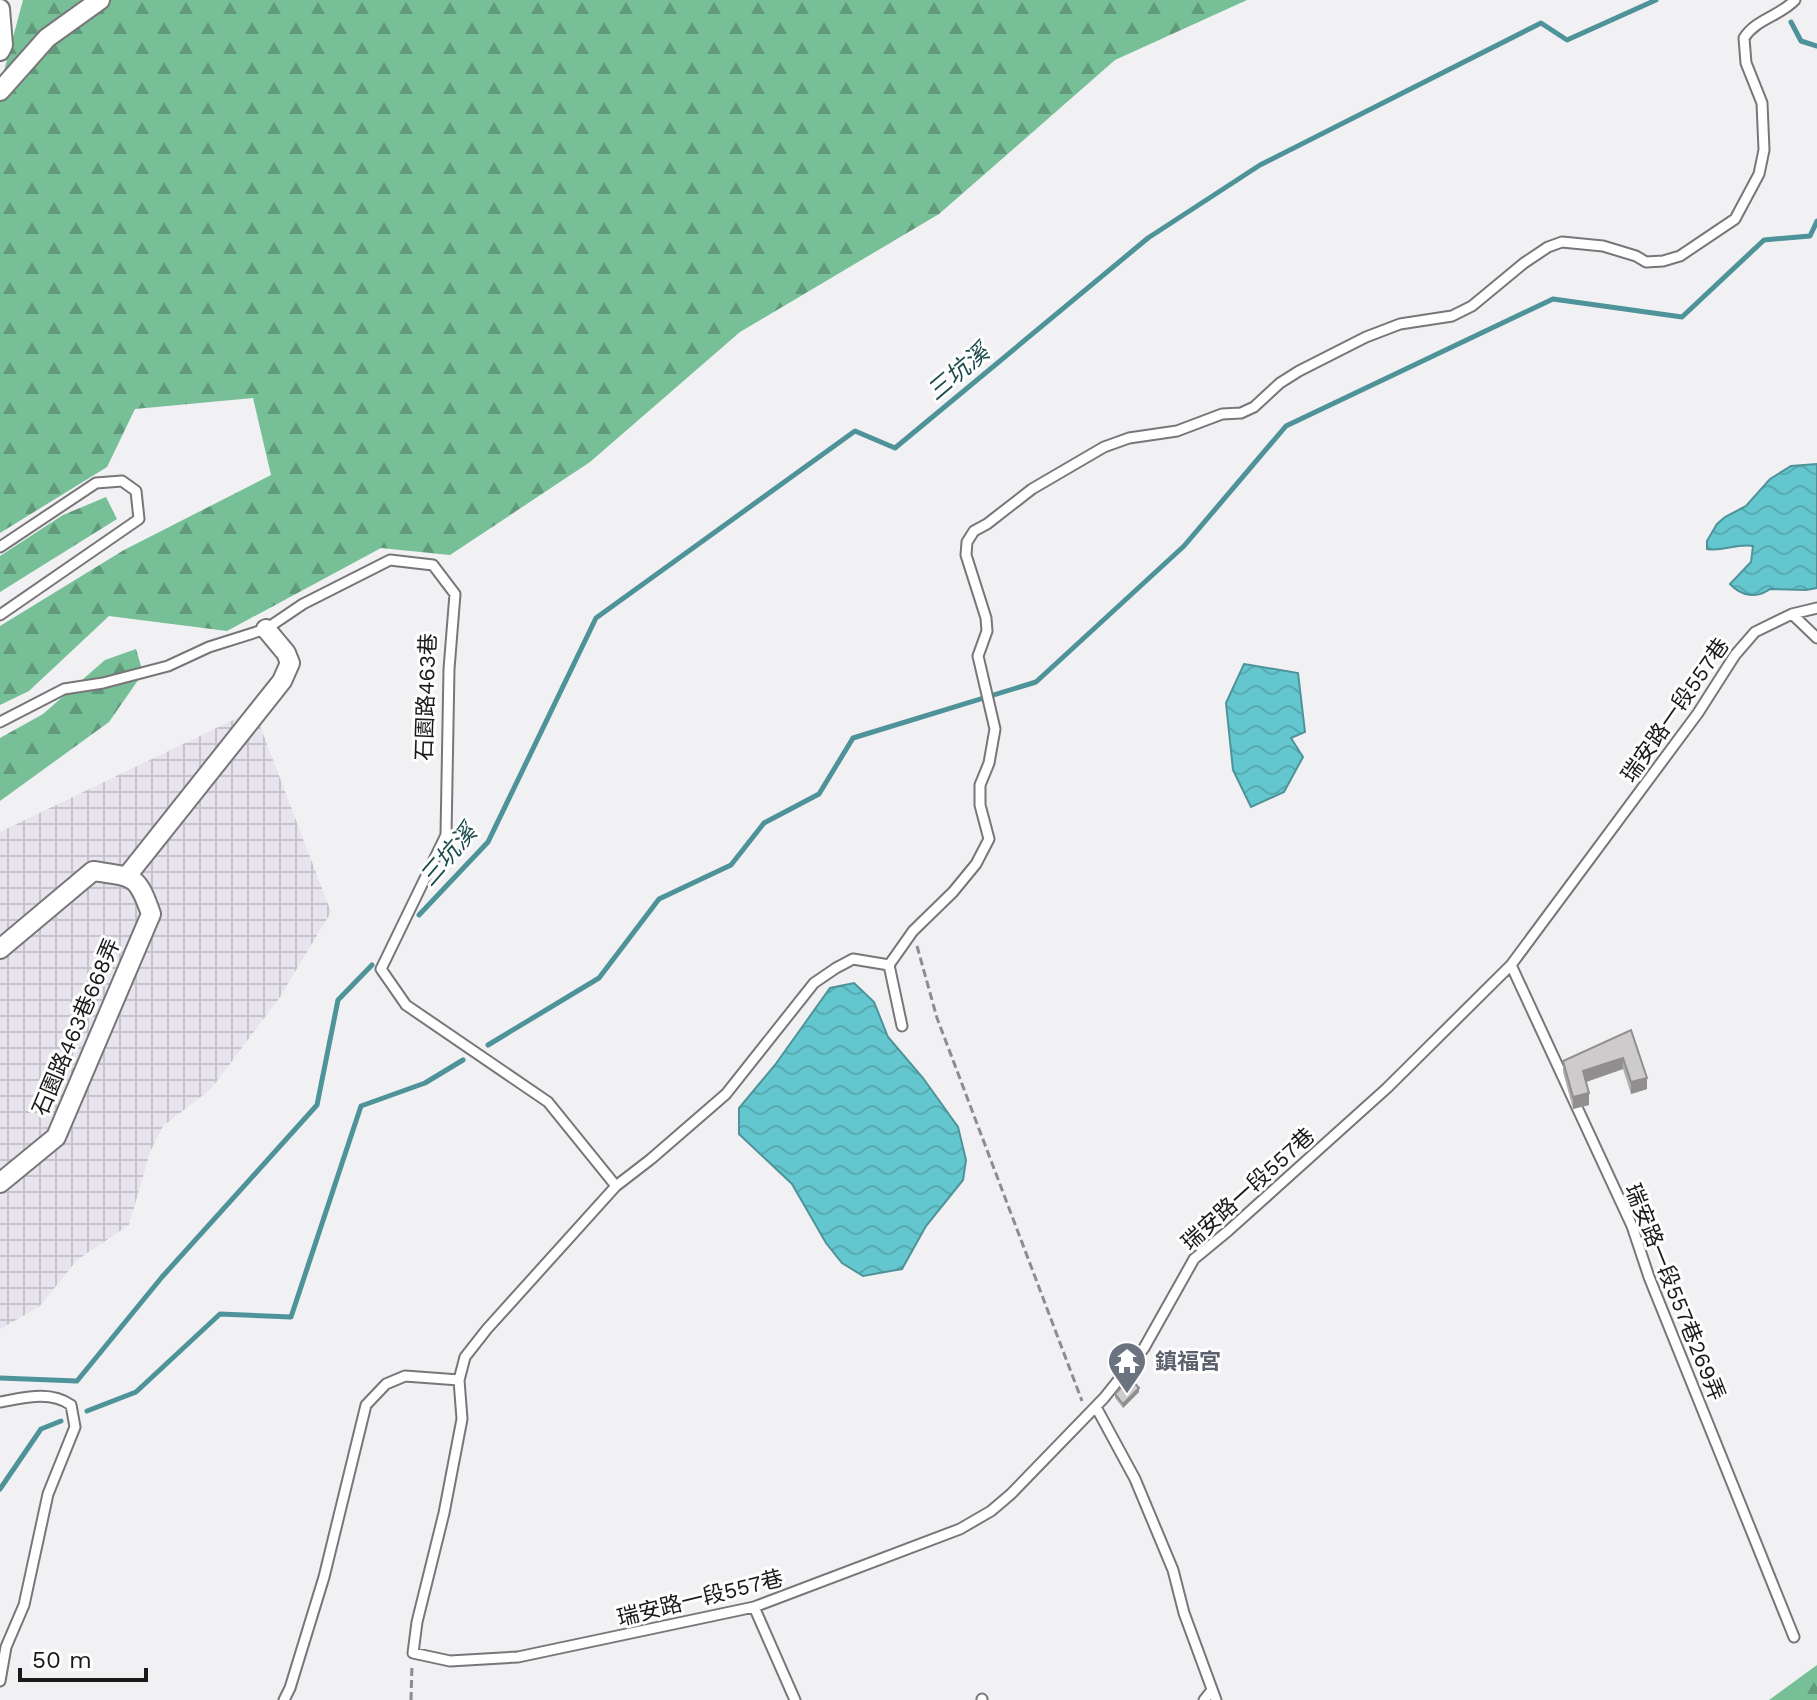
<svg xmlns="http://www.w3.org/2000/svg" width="1817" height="1700" viewBox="0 0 1817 1700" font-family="'Work Sans','Noto Sans TC',sans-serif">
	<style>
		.industrial { fill: url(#industrial-grid) }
		.forest { fill: url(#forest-firs) }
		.water { fill: url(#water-waves); stroke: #4e9399; stroke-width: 2 }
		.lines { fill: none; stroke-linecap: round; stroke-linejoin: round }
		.stream { stroke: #4e9399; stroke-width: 5 }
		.service-casing { stroke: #787679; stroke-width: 13 }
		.minor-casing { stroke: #787679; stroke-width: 22 }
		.path { stroke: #8d8c8e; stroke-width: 3; stroke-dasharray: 8 4; stroke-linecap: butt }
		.service { stroke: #fff; stroke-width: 9 }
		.minor { stroke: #fff; stroke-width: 18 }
		.wall { fill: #b1afaf }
		.shaded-wall { fill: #908e8f }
		.building { fill: #cecbcc; stroke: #908e8f; stroke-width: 2 }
		.labels { text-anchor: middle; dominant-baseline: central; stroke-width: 6; stroke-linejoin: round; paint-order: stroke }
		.street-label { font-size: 22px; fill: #1a1a1b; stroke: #fefeff }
		.worship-label { font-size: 22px; font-weight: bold; fill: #5b616d; stroke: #fefeff; text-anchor: start }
		.water-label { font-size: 24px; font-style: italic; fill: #1b494c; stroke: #fefeff }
	</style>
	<defs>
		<pattern id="industrial-grid" width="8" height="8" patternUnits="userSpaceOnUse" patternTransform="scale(2)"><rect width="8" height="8" fill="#e8e4ee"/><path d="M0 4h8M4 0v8" fill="none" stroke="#c6c3cc"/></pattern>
		<pattern id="forest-firs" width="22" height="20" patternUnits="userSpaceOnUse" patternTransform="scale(2)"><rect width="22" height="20" fill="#76bf97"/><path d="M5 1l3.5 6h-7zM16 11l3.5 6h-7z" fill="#609a7a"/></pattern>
		<pattern id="water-waves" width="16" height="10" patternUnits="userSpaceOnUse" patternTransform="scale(2)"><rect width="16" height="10" fill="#64c7cf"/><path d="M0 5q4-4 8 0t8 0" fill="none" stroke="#56aab1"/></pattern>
	</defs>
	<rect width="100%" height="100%" fill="#f1f0f3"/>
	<path class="industrial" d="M254 710 331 912 280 997 211 1089 163 1126 150 1152 129 1225 77 1260 39 1307 0 1329V832Z"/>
	<path class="forest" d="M23 0H1247L1115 60 939 214 740 332 590 462 450 555 381 548 227 631 109 616 29 691 0 705V626L124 550 271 475 253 398 135 409 107 467 0 533V86Z
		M106 497 117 519 0 592V556L63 515Z
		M136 649 143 673 109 722 0 801V738L43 714 105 660Z
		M1817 1665V1700H1769Z"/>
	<path class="water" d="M1817 464V588L1806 590 1770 589C1757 599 1741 596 1730 584L1751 562 1753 546C1736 543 1723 552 1707 549V541L1717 524 1725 517 1746 506 1770 479 1791 466Z
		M1244 664 1298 673 1305 732 1291 738 1303 757 1284 792 1251 807 1233 770 1226 703Z
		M854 983 874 1002 888 1037 923 1078 958 1127 966 1160 963 1180 926 1226 902 1269 863 1276 842 1263 826 1243 792 1184 739 1134V1108L775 1065 830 988Z"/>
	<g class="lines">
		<path class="stream" d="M1791 22 1801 41 1817 46
			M419 915 488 842 596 618 855 431 895 448 1148 238 1260 165 1541 23 1567 40 1656 0
			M488 1045 599 978 659 899 731 865 764 823 819 794 853 738 1036 682 1184 546 1286 426 1553 299 1682 317 1764 240 1810 236 1817 221
			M0 1378 77 1381 162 1277 317 1105 338 1000 372 965
			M87 1411 136 1392 220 1314 291 1317 361 1106 425 1083 463 1060
			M0 1489 41 1429 61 1421"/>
		<defs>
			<path id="service" d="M1795 0C1780 16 1756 19 1744 38L1746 63 1762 103 1764 150 1759 174 1735 219 1680 256 1663 261 1646 262 1636 256 1603 246 1562 242 1548 247 1524 263 1472 306 1452 316 1400 324 1366 337 1299 371 1280 383 1254 407 1241 413 1222 414 1177 431 1129 438 1104 447 1032 489 987 524 974 531 967 542 966 555 986 618 987 631 978 656 995 729 989 763 980 785V805L989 839 976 864 953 892 913 931 889 965 853 959 836 968 814 983 726 1094 651 1159 616 1186 487 1329 465 1357 459 1380 462 1419 444 1513 417 1622 413 1653 450 1661 518 1657 754 1607 960 1529 991 1511 1011 1494 1104 1398 1144 1348 1194 1259 1228 1231 1387 1088 1511 965 1698 713 1735 655 1755 632 1792 614 1817 608
				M0 547 96 483 122 481 136 491 139 519 0 615
				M1792 614 1817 638
				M0 722 64 689 103 683 168 666 209 647 266 629 303 604 390 560 433 565 455 594 449 669 446 835 381 969 406 1005 548 1102 616 1186
				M889 965 902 1026
				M1511 965 1632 1226 1649 1277 1794 1637
				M0 1402C23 1398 50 1390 71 1405L75 1427 48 1494 24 1605 6 1647 0 1681
				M1096 1407 1135 1479 1173 1570 1184 1613 1216 1700
				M754 1607 795 1700
				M284 1700 290 1688 324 1577 366 1405 386 1384 405 1376 459 1380
				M982 1700V1699
				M1204 1700 1212 1690"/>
			<path id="minor" d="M0 9 3 45 0 51
				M0 91 47 38 100 0
				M127 876 282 681 290 663 286 653 266 629
				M0 949 93 871C134 877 137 874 151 914L56 1137 0 1183"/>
		</defs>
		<use href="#service" class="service-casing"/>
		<use href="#minor" class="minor-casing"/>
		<path class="path" d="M917 946 937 1018 1082 1401
			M411 1700 412 1664"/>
		<use href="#service" class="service"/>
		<use href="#minor" class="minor"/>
	</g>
	<path class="wall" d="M1631 1030 1647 1089 1631 1094 1623 1069 1586 1082 1589 1105 1573 1109 1563 1072V1061Z
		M1139 1392 1123 1408 1115 1398V1394Z"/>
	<path class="shaded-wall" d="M1623 1058V1069L1583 1083V1071Z
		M1647 1078V1089L1631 1094V1082Z
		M1589 1093V1105L1573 1109V1097Z
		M1139 1388V1392L1123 1408V1404Z"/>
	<path class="building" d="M1631 1030 1647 1078 1631 1082 1623 1058 1583 1071 1589 1093 1573 1097 1563 1061Z
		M1130 1378 1139 1388 1123 1404 1115 1394Z"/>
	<defs>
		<symbol id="temple-pin" viewBox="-11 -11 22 30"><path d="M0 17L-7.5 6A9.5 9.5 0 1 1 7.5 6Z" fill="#6b7280" stroke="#fefeff"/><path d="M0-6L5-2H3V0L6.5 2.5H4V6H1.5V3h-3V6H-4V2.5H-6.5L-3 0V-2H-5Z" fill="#fff"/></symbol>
	</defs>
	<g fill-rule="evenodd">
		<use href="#temple-pin" x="1105" y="1339" width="44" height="60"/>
	</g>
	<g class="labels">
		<g class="street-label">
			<text transform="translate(426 697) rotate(-88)">石園路463巷</text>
			<text transform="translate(1675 710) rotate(-55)">瑞安路一段557巷</text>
			<text transform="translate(76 1027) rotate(-67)">石園路463巷668弄</text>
			<text transform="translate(1248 1189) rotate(-42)">瑞安路一段557巷</text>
			<text transform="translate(1675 1292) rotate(68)">瑞安路一段557巷269弄</text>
			<text transform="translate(700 1598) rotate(-14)">瑞安路一段557巷</text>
		</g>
		<g class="worship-label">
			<text x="1155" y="1361">鎮福宮</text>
		</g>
		<g class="water-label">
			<text transform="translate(958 372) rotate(-40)">三坑溪</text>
			<text transform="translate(448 855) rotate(-49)">三坑溪</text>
		</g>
	</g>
	<path d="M20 1668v12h126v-12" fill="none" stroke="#1a1a1b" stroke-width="4"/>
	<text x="32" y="1668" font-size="24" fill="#1a1a1b" stroke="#fefeff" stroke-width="6" paint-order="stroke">50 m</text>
</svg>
